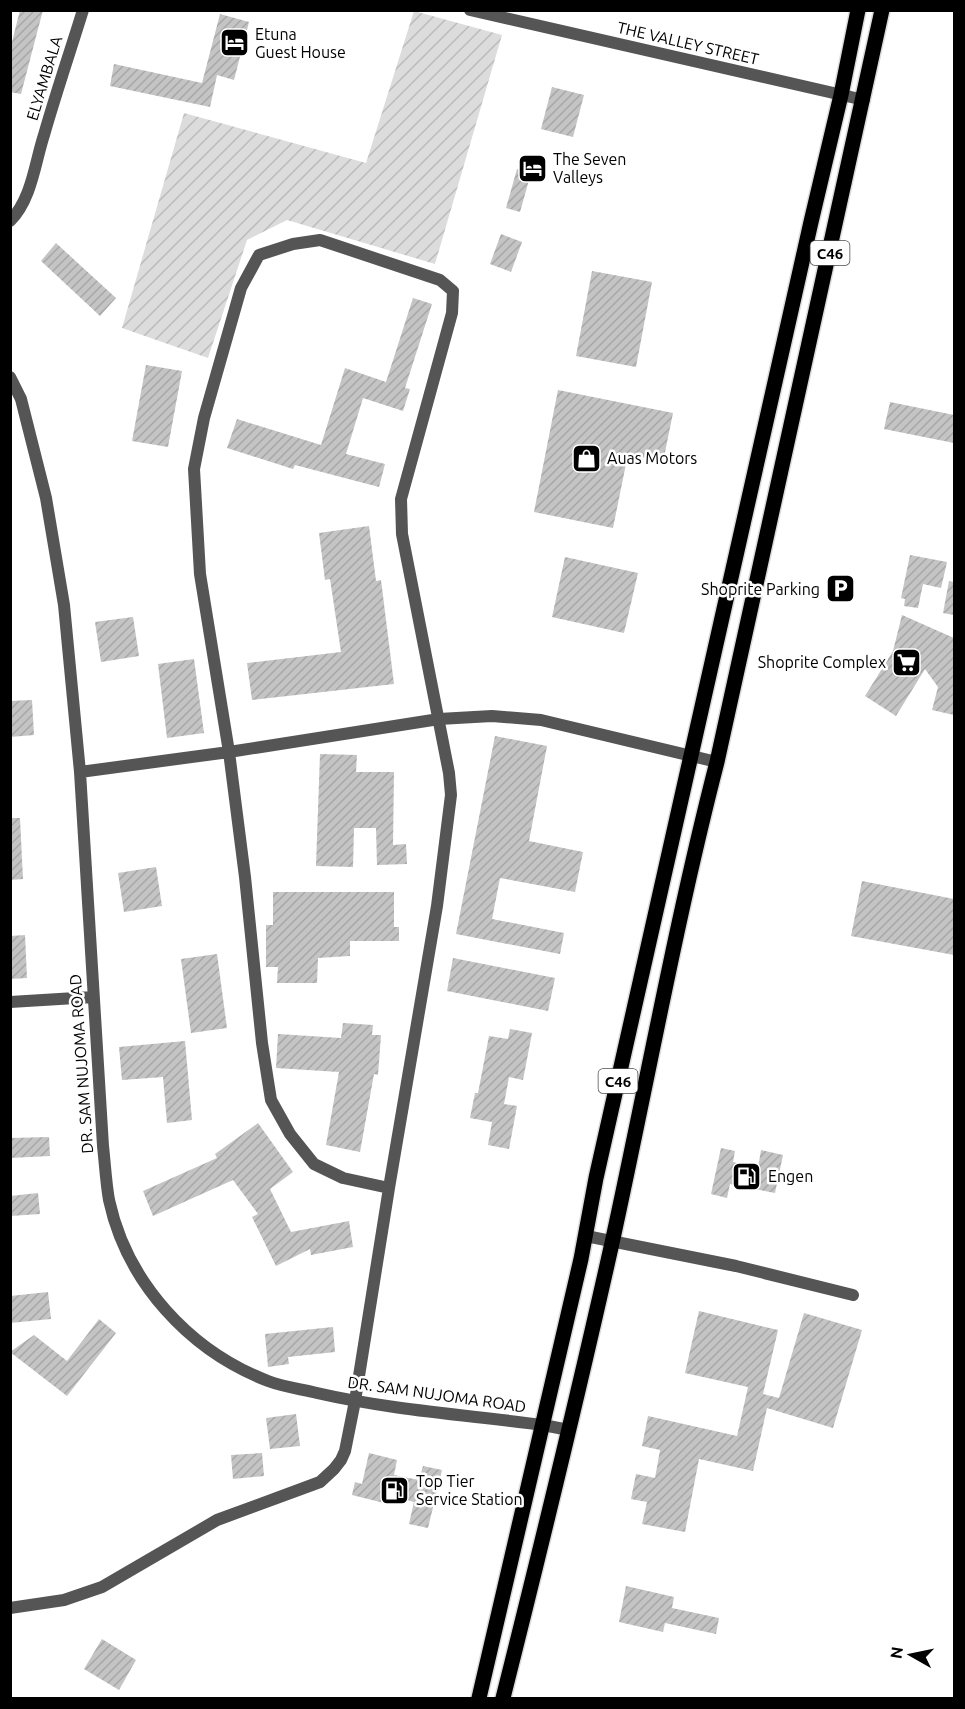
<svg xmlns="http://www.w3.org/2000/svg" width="965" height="1709" viewBox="0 0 965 1709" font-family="Ubuntu,sans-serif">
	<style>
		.garden { fill: url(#garden-furrows) }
		.building { fill: url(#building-hatch) }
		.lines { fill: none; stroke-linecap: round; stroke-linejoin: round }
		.primary-casing { stroke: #dbdbdb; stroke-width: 18 }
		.minor { stroke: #555; stroke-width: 12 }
		.primary { stroke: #000; stroke-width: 15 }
		.labels { text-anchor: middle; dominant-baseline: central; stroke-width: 5; stroke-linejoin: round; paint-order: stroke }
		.shield { fill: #fff; stroke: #4c4c4c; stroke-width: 1.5 }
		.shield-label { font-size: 15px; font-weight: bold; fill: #000 }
		.poi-label { font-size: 16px; fill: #000; stroke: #fff; text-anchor: start }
		.street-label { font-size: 16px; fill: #000; stroke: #fff }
	</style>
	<defs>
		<pattern id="garden-furrows" width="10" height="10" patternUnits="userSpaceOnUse" patternTransform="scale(1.5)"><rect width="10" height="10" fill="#dcdcdc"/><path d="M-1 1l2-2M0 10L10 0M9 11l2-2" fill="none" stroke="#bbb"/></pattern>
		<pattern id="building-hatch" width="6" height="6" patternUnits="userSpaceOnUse" patternTransform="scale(1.5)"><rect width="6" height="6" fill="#c4c4c4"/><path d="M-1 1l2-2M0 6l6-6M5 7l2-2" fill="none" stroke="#a7a7a7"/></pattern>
	</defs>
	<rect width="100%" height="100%" fill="#fff"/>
	<path class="garden" d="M414 11 502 35 435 264 287 220 247 240 208 358 122 328 184 113 366 163Z"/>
	<path class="building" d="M20 10H43L21 94 10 92V50Z
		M220 14 249 22 234 80 217 75 210 107 110 86 114 64 202 83Z
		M552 87 584 95 573 137 541 129Z
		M517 169 531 173 520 212 506 208Z
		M501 234 522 242 511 272 490 264Z
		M56 243 116 298 100 316 41 261Z
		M592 271 652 282 636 367 576 356Z
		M413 298 432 304 405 388 410 389 403 411 363 398 346 454 385 464 379 487 295 465 293 469 227 448 237 419 321 445 345 368 386 382Z
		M146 365 182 371 168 447 132 441Z
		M558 390 673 413 663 462 628 454 613 528 534 512Z
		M890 402 954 415V443L884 429Z
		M369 526 376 581 381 580 394 684 252 700 247 663 341 652 330 579 325 580 319 533Z
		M910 555 947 562 941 588 923 584 918 608 904 606 905 599 901 598Z
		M565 557 638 573 624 633 552 617Z
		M949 581 954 582V615L943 613Z
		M902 615 954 638V715L932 710 938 687 925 669 896 716 865 696 893 651Z
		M133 617 139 656 101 662 95 622Z
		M194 659 204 733 167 738 158 664Z
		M32 700 34 735 10 737V701Z
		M495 736 547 746 529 841 583 852 575 892 500 878 492 919 564 933 560 954 456 934Z
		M320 754 357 755 356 772H394L393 845 406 844 407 864 377 865 376 828H354L353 867 316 866Z
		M10 818H20L23 879 10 880Z
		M156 867 162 906 124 912 118 873Z
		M862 881 954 899V955L851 936Z
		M273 892H394V927H399V941H350V956L318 958 317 983H277L278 967H266V925H273Z
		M25 935 27 978 10 979V936Z
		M217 954 227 1028 191 1033 181 959Z
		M453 958 555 978 548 1011 447 991Z
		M343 1023 373 1025 372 1035H381L378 1075 374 1074 360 1152 326 1145 339 1072 276 1068 278 1034 341 1038Z
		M510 1029 532 1033 523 1080 509 1077 504 1104 517 1106 509 1149 488 1145 492 1122 470 1118 475 1093H478L489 1036 508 1039Z
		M185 1041 192 1120 167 1123 163 1077 122 1080 119 1047Z
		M258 1123 293 1172 270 1189 291 1232 349 1221 353 1247 311 1255 310 1249 276 1266 252 1217 258 1214 233 1180 153 1216 143 1191 217 1158 215 1154Z
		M49 1137 50 1156 10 1158V1138Z
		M721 1148 735 1151 733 1162 758 1168 761 1150 783 1155 775 1193 730 1184 727 1198 711 1194Z
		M38 1193 40 1214 10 1216V1196Z
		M48 1292 51 1319 10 1323V1296Z
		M699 1311 778 1330 763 1394 779 1398 804 1313 862 1330 833 1428 767 1408 753 1471 699 1459 685 1532 642 1524 647 1502 631 1499 636 1474 655 1478 660 1450 642 1446 648 1416 737 1436 748 1387 685 1373Z
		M99 1319 116 1333 67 1396 10 1352 34 1335 67 1361Z
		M333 1327 335 1352 288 1357 289 1364 268 1367 265 1334Z
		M296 1414 300 1446 270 1449 266 1418Z
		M262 1453 264 1476 233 1479 231 1455Z
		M369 1453 397 1460 394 1475 419 1480 423 1466 442 1470 428 1528 409 1524 414 1502 390 1496 388 1504 352 1495 355 1482 362 1484Z
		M626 1586 674 1597 672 1608 719 1618 716 1634 665 1623 663 1632 619 1622Z
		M102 1639 136 1660 119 1690 84 1669Z"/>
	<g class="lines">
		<defs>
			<path id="primary" d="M479 1698 581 1259 596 1178 811 222 841 95 858 10
				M503 1698C541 1547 578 1395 612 1243 647 1083 676 921 717 762L882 10"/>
		</defs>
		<use href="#primary" class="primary-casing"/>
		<path class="minor" d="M470 10 864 100
			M10 221C32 199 35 162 44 135 56 93 70 52 83 10
			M10 377 21 399 46 498 64 605 80 772 103 1146C105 1164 106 1183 109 1200 127 1283 190 1351 268 1381 284 1387 301 1389 317 1393 391 1410 468 1415 543 1425L569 1430
			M80 772 229 752 439 719 492 716 541 720 717 762
			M10 1002 92 997
			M586 1236 736 1266 853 1295
			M10 1608 64 1600 102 1587 217 1520 320 1482 334 1469 341 1460 345 1451 355 1401 389 1188 343 1178 314 1164 290 1134 271 1100 262 1043 245 877 229 752 200 574 194 469 204 418 241 288 259 255 293 244 320 240 440 280 453 291 452 313 401 499 402 534 449 773 451 795 437 906 389 1188"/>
		<use href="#primary" class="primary"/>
	</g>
	<defs>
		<symbol id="hotel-square" viewBox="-11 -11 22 22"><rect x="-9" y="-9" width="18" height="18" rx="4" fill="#000" stroke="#fff"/><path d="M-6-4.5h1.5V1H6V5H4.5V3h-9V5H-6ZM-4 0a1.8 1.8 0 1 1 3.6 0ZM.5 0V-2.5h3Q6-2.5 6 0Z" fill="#fff"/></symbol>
		<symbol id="shop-square" viewBox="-11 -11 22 22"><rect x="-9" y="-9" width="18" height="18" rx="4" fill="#000" stroke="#fff"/><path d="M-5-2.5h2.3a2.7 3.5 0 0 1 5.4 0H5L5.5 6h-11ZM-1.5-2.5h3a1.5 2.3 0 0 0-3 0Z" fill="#fff"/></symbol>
		<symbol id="parking-square" viewBox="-11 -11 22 22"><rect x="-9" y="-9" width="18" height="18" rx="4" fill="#000" stroke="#fff"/><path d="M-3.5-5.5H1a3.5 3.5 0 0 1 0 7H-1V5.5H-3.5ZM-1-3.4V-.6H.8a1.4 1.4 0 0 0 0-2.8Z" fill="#fff"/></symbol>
		<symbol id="supermarket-square" viewBox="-11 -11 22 22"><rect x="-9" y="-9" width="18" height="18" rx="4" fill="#000" stroke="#fff"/><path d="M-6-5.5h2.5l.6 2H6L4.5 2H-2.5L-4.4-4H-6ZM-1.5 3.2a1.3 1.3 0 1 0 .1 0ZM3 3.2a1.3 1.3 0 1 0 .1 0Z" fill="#fff"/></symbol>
		<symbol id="fuel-square" viewBox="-11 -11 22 22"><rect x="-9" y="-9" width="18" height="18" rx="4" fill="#000" stroke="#fff"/><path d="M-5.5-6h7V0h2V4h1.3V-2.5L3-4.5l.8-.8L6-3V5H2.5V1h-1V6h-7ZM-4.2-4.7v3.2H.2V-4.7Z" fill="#fff"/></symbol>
	</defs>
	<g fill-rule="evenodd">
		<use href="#hotel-square" x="218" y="26" width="33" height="33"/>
		<use href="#hotel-square" x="516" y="152" width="33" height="33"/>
		<use href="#shop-square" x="570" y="442" width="33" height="33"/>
		<use href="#parking-square" x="824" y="572" width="33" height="33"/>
		<use href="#supermarket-square" x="890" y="646" width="33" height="33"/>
		<use href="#fuel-square" x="730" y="1160" width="33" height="33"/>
		<use href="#fuel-square" x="378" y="1474" width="33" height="33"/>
	</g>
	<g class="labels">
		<g class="shield">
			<rect x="810.5" y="241" width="39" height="24" rx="4.5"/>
			<rect x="598.5" y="1069" width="39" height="24" rx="4.5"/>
		</g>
		<g class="shield-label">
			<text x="830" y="253">C46</text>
			<text x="618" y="1081">C46</text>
		</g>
		<g class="poi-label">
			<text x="255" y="34">Etuna<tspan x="255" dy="18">Guest House</tspan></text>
			<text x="553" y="159">The Seven<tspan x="553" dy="18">Valleys</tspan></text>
			<text x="607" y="458">Auas Motors</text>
			<text x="820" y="589" text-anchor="end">Shoprite Parking</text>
			<text x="886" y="662" text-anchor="end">Shoprite Complex</text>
			<text x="768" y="1176">Engen</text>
			<text x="416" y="1481">Top Tier<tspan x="416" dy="18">Service Station</tspan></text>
		</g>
		<g class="street-label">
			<text transform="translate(688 43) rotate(13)">THE VALLEY STREET</text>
			<text transform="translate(44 78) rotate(-73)">ELYAMBALA</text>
			<text transform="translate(81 1064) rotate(-94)">DR. SAM NUJOMA ROAD</text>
			<text transform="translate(437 1394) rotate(8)">DR. SAM NUJOMA ROAD</text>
		</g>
	</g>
	<rect width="965" height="1709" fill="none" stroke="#000000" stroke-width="24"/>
	<g transform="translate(911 1655) rotate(279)" stroke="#ffffff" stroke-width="4.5" paint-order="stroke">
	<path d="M0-4.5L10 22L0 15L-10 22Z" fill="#000000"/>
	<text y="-9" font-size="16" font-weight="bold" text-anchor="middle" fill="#000000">N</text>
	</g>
</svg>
